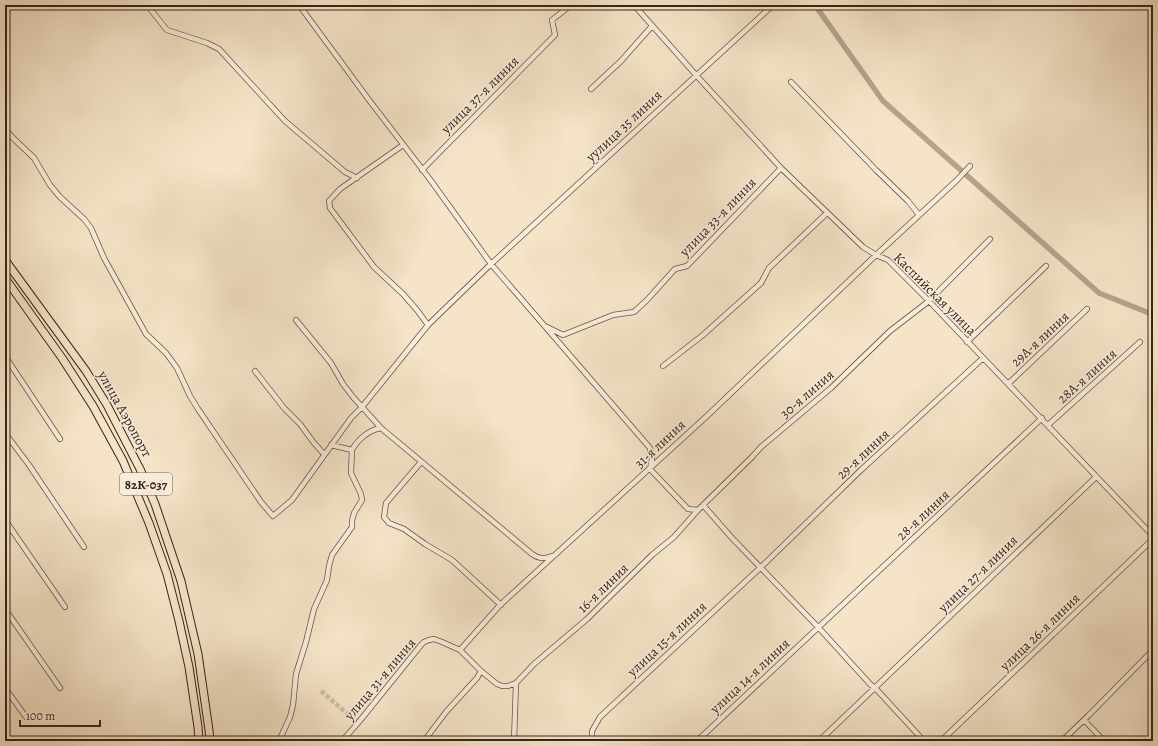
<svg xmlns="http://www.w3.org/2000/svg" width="1158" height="746" viewBox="0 0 1158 746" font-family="Alegreya,serif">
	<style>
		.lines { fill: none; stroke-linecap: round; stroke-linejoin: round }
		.canal { stroke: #b5a38d; stroke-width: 5.5 }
		.street-tunnel { stroke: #cfbea5; stroke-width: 4.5; stroke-dasharray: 4.5 2; stroke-linecap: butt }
		.street-casing { stroke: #675446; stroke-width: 6 }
		.primary-casing { stroke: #38241a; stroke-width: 9 }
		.street { stroke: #f8eddb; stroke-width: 4.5 }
		.primary { stroke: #f5e4c8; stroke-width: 7 }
		.labels { text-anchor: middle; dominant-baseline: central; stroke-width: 3; stroke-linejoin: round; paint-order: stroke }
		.shield { fill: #f8eddb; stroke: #726054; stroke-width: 1 }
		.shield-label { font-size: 13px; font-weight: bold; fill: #38241a }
		.street-label { font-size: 14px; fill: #38241a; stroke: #f8eddb }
	</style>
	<rect width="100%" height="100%" fill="#f5e4c8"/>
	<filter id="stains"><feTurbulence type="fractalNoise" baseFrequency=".005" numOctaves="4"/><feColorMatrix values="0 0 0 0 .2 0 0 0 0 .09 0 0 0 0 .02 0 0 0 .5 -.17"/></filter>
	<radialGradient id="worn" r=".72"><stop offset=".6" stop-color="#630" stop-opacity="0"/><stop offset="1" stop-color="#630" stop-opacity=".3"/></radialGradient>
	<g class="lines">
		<path class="canal" d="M815 5 883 101 1099 293 1149 313 1153 316"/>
		<path class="street-tunnel" d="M321 691 358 723"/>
		<defs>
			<path id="street" d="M147 5 167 30 207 43 219 49 285 121 345 172 357 178
				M299 5 369 100 429 178 491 264 773 5
				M634 5 696 75 781 168 863 247 876 255 888 260 929 301 1153 536
				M791 82 876 170 908 201 919 215
				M591 89 621 61 652 26
				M5 129 13 138 34 158 50 185 60 197 84 219 91 228 104 258 146 334 166 353 177 368 190 396 198 409 261 502 273 516 292 500 351 418 362 407 428 325 491 264 650 448 652 459 650 469 688 509 698 510
				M403 145 340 189 329 201 330 208 374 267 403 294 417 310 428 325
				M422 170 555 35 552 20 571 5
				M296 320 331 363 343 384 353 397 381 428
				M547 327 563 335 613 315 634 312 647 300 675 269 687 266 781 168
				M967 342 1046 266
				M5 356 60 439
				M663 366 703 335 761 283 769 268 827 213
				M255 371 284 408 300 424 314 443 324 454
				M1008 384 1087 309
				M1048 425 1140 342
				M5 433 29 465 84 547
				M352 450C358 439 369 430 381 428L532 554C539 559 544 559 552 556
				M421 462 386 503 384 517 389 523 404 529 425 544 452 560 501 605
				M703 505 732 538 818 627 870 684 877 690 924 741
				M5 520 65 607
				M5 609 60 688
				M460 650 500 605 707 416 876 255 956 181 970 166
				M5 688 26 717
				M1084 720 1104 741
				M279 741 290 717 293 705 296 674 306 642 314 609 327 580 329 566 332 555 352 527V521L354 513 362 500 361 494 351 473 352 450 331 445
				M342 741 358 723 421 645 424 642 429 640 434 639 442 642 460 650 481 671 497 684 502 686H508L516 683 534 664 587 619 652 555 674 537 698 510 752 457 761 447 831 388 890 331 929 301 990 239
				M424 741 446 712 477 678 481 671
				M514 741 516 683
				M592 741V731L600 717 760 568 861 470 983 358
				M697 741 1042 418
				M819 741 1096 477
				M941 741 1153 539
				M1062 741 1089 715 1153 650"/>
			<path id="primary" d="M5 260 86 371 107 405 140 469 155 504 181 581 198 654 209 730 210 741
				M5 278 62 358 93 406 123 461 149 523 167 574 179 621 189 667 198 727 199 741"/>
		</defs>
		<use href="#street" class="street-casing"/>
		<use href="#primary" class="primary-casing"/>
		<use href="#street" class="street"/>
		<use href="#primary" class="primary"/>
	</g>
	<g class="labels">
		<rect class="shield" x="120" y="473" width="52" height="22" rx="3"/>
		<g class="shield-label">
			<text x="146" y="484">82К-037</text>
		</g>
		<g class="street-label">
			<text transform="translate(480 95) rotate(-45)">улица 37-я линия</text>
			<text transform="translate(624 126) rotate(-43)">уулица 35 линия</text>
			<text transform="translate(718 217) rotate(-46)">улица 33-я линия</text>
			<text transform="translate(935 294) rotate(45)">Каспийская улица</text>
			<text transform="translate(1040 339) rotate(-43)">29А-я линия</text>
			<text transform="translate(1087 376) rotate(-42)">28А-я линия</text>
			<text transform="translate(807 394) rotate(-41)">30-я линия</text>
			<text transform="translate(125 414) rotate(61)">улица Аэропорт</text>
			<text transform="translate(660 444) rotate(-43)">31-я линия</text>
			<text transform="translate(863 454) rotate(-43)">29-я линия</text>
			<text transform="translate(923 515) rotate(-43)">28-я линия</text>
			<text transform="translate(978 574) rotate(-44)">улица 27-я линия</text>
			<text transform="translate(603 588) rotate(-44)">16-я линия</text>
			<text transform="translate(1040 632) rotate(-44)">улица 26-я линия</text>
			<text transform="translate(667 639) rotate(-43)">улица 15-я линия</text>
			<text transform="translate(750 676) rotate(-43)">улица 14-я линия</text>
			<text transform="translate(380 679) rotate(-50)">улица 31-я линия</text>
		</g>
	</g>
	<rect width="1158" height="746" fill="none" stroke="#f5e4c8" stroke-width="20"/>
	<rect x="6" y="6" width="1146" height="734" fill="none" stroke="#38241a" stroke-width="2"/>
	<rect x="10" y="10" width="1138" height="726" fill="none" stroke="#38241a"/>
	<path d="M20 720v6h80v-6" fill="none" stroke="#38241a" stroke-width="2"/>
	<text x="26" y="720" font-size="12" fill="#38241a" stroke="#f8eddb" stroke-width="3" paint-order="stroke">100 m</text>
	<rect width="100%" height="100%" filter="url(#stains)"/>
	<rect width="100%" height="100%" fill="url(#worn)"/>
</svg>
